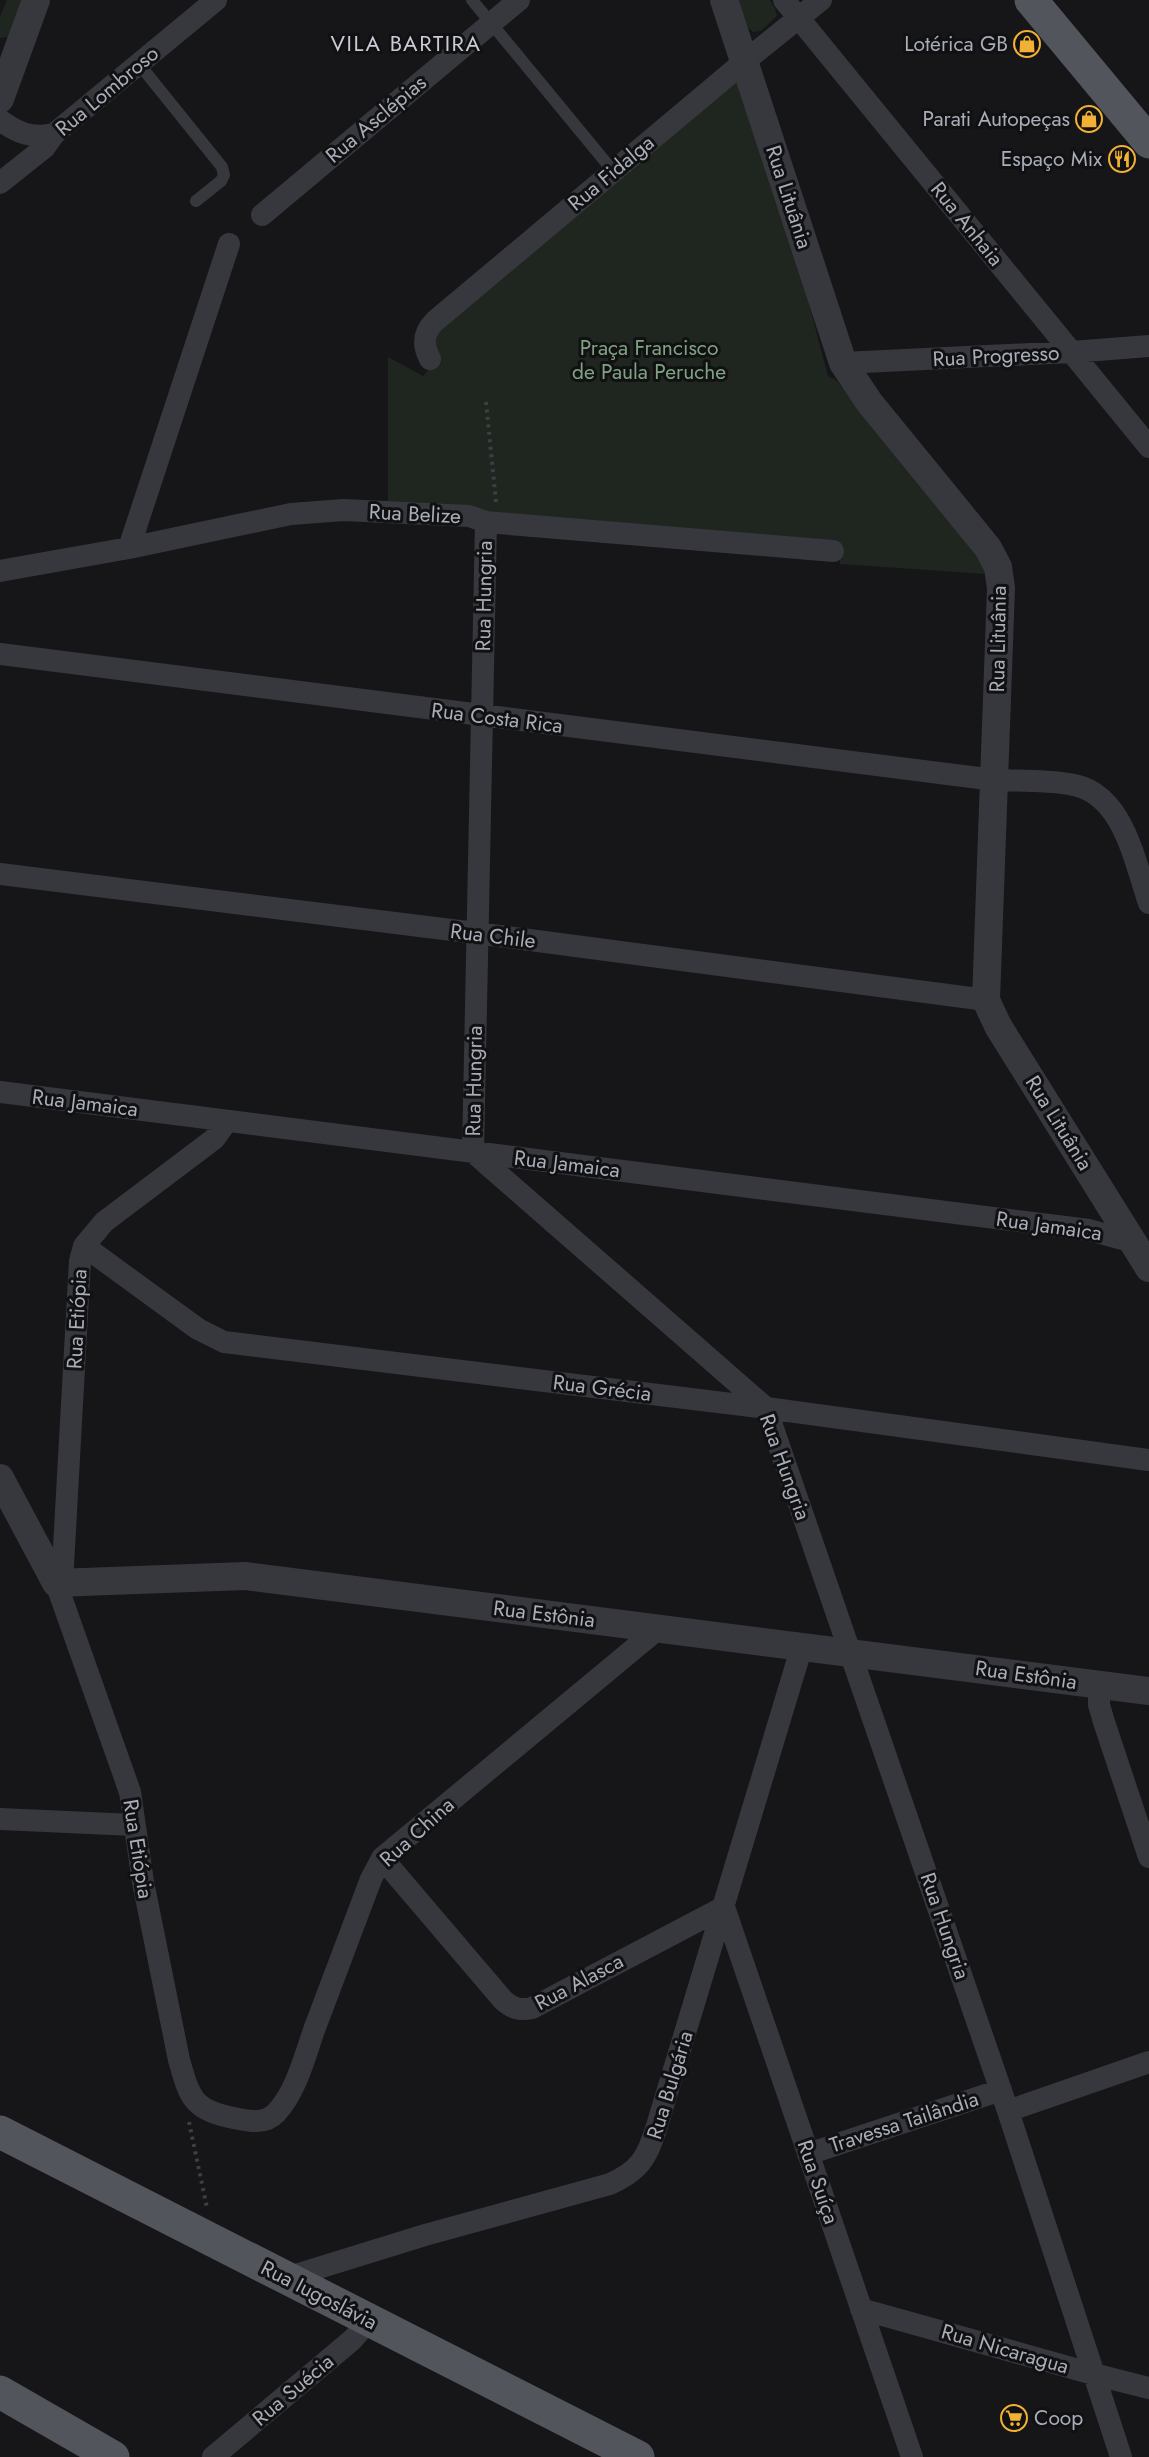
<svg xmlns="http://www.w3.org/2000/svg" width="1149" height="2457" viewBox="0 0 1149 2457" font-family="Jost,sans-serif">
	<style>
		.green { fill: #1e261f }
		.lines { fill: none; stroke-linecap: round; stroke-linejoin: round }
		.path { stroke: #3d3f44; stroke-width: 4; stroke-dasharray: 3 4.5; stroke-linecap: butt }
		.service { stroke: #37383d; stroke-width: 12 }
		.minor { stroke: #37383d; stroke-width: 22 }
		.tertiary { stroke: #37383d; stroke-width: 28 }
		.primary { stroke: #53555c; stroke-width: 33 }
		.labels { text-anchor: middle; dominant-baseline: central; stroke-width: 6; stroke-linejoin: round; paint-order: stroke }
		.poi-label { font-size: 21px; fill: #a8adb8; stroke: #111113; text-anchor: end }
		.street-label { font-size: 21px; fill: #a8adb8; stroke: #111113 }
		.park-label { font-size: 21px; fill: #7fa381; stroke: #111113 }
		.neighbourhood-label { font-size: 22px; letter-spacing: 1.5px; fill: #c9ccd4; stroke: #111113 }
	</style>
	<rect width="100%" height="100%" fill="#161618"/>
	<path class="green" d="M7 0H21L8 37 0 38V17Z
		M737 0H770L775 9 777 16 761 31 753 32 747 27Z
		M745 61 828 376 837 381 972 544 987 574 840 564 839 545 388 503V357L423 376 429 369V327Z"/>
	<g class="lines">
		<path class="path" d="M486 402 496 502
			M189 2122 207 2208"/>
		<path class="service" d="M472 0 613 171
			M139 64 222 167 224 175 221 181 196 201"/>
		<path class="minor" d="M784 0 1149 447
			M0 120C17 133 33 139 54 134
			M0 183 44 148 54 134 216 0
			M262 215 519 0
			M430 359C422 344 423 333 435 321L745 61 821 0
			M843 363 1072 352 1149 346
			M486 522 473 1152 766 1408 1008 2111 1121 2457
			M129 548 229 244
			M0 571 129 548 291 514 344 510 469 516 486 522 833 551
			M0 654 995 780C1019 781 1045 780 1069 784 1123 791 1134 860 1149 903
			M0 874 476 933 986 1000
			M0 1092 1089 1230 1133 1242
			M84 1246 198 1329 224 1342 766 1408 1149 1460
			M56 1583 130 1792 143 1882 179 2060C189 2094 191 2109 229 2117 245 2120 264 2126 276 2113 296 2092 305 2056 314 2030 333 1980 352 1929 371 1879L382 1858 659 1628
			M62 1583 80 1261 84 1246 104 1222 214 1139 227 1121
			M1099 1685V1705L1104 1722 1149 1857
			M0 1819 134 1825
			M382 1858 503 2000C512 2008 519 2011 532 2008L724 1907 912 2457
			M1008 2111 1149 2062
			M808 2154 1001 2090
			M286 2278 425 2235 610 2184C639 2171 647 2158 656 2129L802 1646
			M861 2309 1093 2374 1149 2388
			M213 2457 352 2340 370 2320"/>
		<path class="tertiary" d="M724 0 843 363 869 402 988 548 998 567 1001 588 986 1000 998 1026 1149 1268
			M0 99 36 0
			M0 1478 56 1583 245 1576 1149 1691"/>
		<path class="primary" d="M1031 0 1149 142
			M0 2132 638 2457
			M0 2392 113 2457"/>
	</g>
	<defs>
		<symbol id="shop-ring" viewBox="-11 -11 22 22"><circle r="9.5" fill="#111113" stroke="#f2b134" stroke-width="1.5"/><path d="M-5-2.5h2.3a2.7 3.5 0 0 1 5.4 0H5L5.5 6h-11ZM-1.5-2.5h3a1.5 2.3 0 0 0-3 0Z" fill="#f2b134"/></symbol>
		<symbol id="restaurant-ring" viewBox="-11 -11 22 22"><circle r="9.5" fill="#111113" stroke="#f2b134" stroke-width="1.5"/><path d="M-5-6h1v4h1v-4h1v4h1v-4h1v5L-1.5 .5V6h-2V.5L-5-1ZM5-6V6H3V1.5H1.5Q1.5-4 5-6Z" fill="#f2b134"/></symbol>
		<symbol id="supermarket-ring" viewBox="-11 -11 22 22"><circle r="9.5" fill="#111113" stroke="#f2b134" stroke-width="1.5"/><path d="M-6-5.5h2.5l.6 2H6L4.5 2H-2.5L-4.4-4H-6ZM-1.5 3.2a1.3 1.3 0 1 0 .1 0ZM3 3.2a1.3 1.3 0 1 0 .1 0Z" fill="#f2b134"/></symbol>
	</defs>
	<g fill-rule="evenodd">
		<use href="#shop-ring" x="1012" y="29" width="30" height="30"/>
		<use href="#shop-ring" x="1074" y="104" width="30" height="30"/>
		<use href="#restaurant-ring" x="1107" y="144" width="30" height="30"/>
		<use href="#supermarket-ring" x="999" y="2403" width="30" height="30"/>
	</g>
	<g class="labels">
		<g class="poi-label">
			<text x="1008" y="44">Lotérica GB</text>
			<text x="1070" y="119">Parati Autopeças</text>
			<text x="1102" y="159">Espaço Mix</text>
			<text x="1034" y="2418" text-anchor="start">Coop</text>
		</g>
		<g class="street-label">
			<text transform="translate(107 91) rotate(-40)">Rua Lombroso</text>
			<text transform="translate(376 119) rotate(-40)">Rua Asclépias</text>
			<text transform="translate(611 173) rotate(-40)">Rua Fidalga</text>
			<text transform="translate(789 197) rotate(72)">Rua Lituânia</text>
			<text transform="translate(967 224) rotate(51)">Rua Anhaia</text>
			<text transform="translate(996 356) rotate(-3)">Rua Progresso</text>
			<text transform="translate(415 514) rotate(3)">Rua Belize</text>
			<text transform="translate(484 596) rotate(-89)">Rua Hungria</text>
			<text transform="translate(998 639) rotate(-89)">Rua Lituânia</text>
			<text transform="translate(497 718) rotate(7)">Rua Costa Rica</text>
			<text transform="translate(493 936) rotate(7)">Rua Chile</text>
			<text transform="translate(474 1081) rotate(-89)">Rua Hungria</text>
			<text transform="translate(85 1103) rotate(7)">Rua Jamaica</text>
			<text transform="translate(1059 1123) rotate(58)">Rua Lituânia</text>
			<text transform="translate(567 1164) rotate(7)">Rua Jamaica</text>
			<text transform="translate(1049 1226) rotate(8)">Rua Jamaica</text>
			<text transform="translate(77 1319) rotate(-87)">Rua Etiópia</text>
			<text transform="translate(602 1388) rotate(7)">Rua Grécia</text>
			<text transform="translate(785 1467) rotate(70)">Rua Hungria</text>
			<text transform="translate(544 1614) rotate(7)">Rua Estônia</text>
			<text transform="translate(1026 1675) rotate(8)">Rua Estônia</text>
			<text transform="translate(417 1832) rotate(-42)">Rua China</text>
			<text transform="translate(138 1849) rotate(81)">Rua Etiópia</text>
			<text transform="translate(945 1926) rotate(71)">Rua Hungria</text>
			<text transform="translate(579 1982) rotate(-28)">Rua Alasca</text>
			<text transform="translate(670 2085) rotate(-73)">Rua Bulgária</text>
			<text transform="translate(904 2122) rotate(-18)">Travessa Tailândia</text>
			<text transform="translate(818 2182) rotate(71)">Rua Suíça</text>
			<text transform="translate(319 2295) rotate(27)">Rua Iugoslávia</text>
			<text transform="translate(1005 2349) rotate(16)">Rua Nicaragua</text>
			<text transform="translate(293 2390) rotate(-40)">Rua Suécia</text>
		</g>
		<g class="park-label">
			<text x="649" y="348">Praça Francisco<tspan x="649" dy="24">de Paula Peruche</tspan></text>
		</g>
		<g class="neighbourhood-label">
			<text x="406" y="43">VILA BARTIRA</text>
		</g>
	</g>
</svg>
